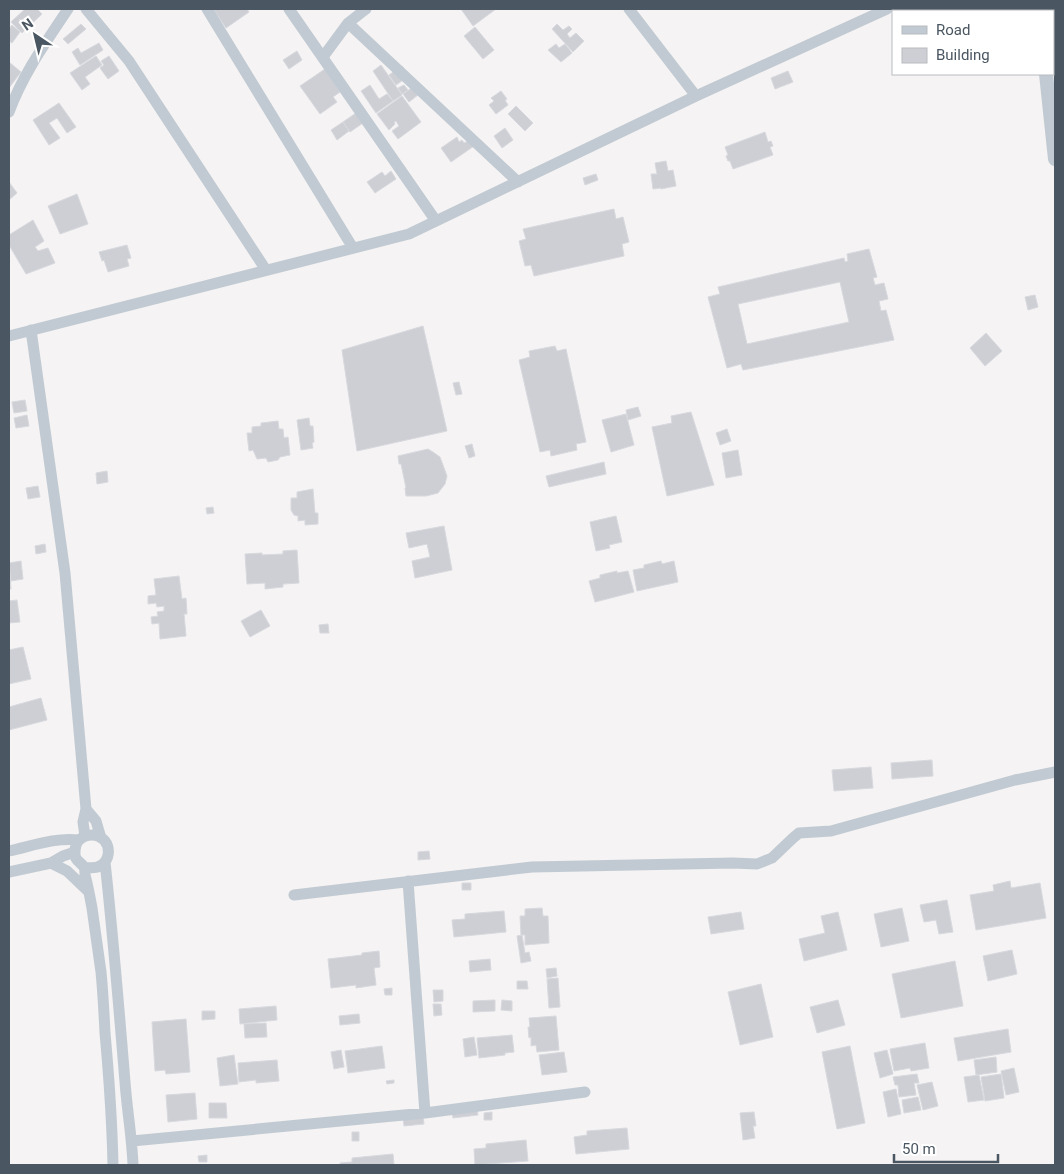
<svg xmlns="http://www.w3.org/2000/svg" width="1064" height="1174" viewBox="0 0 1064 1174" font-family="Roboto,sans-serif">
	<style>
		.building { fill: #cdcfd5; stroke: #d7d9de; fill-rule: evenodd }
		.lines { fill: none; stroke-linecap: round; stroke-linejoin: round }
		.minor { stroke: #c1cad2; stroke-width: 11 }
		.tertiary { stroke: #c1cad2; stroke-width: 14 }
	</style>
	<rect width="100%" height="100%" fill="#f5f3f3"/>
	<path class="building" d="M25 9H37L42 14 22 33 11 22Z
		M213 9H247L249 12 226 28Z
		M461 9H496L473 26Z
		M81 24 86 29 68 44 63 39Z
		M557 24 563 30 569 26 572 29 567 34 570 38 576 33 584 41 573 52 552 29Z
		M12 25 20 32 12 43 9 41V29Z
		M475 27 494 50 483 59 464 36Z
		M99 43 103 50 80 65 72 52 78 48 81 53Z
		M556 44 559 48 565 44 572 53 561 62 548 50Z
		M297 51 302 60 289 69 283 60Z
		M96 56 102 65 85 77 90 84 82 90 70 73Z
		M109 56 119 71 108 79 100 68 104 65 101 61Z
		M9 62 21 72 9 88Z
		M381 65 402 95 393 101 373 71Z
		M402 66 409 76 396 85 389 75Z
		M325 69 340 92 333 97 337 102 320 114 300 86Z
		M788 71 793 82 775 89 771 78Z
		M417 84 423 91 409 102 403 94Z
		M370 85 379 99 387 94 393 101 376 113 361 91Z
		M404 85 408 90 402 94 398 88Z
		M501 91 507 99 505 100 508 105 496 114 489 105 494 101 491 98Z
		M402 96 421 122 398 139 392 131 399 126 396 121 394 122 395 124 389 130 377 114Z
		M59 103 76 127 67 133 57 118 49 123 60 138 49 145 33 120Z
		M516 106 533 123 525 131 508 114Z
		M356 113 363 123 350 132 343 122Z
		M343 122 349 131 337 140 331 130Z
		M505 128 513 140 502 148 494 136Z
		M765 132 768 142 771 141 773 146 770 147 773 155 733 169 730 161H728L726 156 728 155 725 147Z
		M457 137 459 142 462 140 464 143 470 140 474 146 451 162 441 148Z
		M666 161 668 171 673 170 676 186 661 189V188L653 189 651 174H657L655 163Z
		M391 171 396 179 375 193 367 182 382 172 385 176Z
		M596 174 598 180 585 185 583 178Z
		M9 182 17 193 9 200Z
		M77 194 88 224 60 234 48 206Z
		M614 209 616 219 623 217 629 242 622 244 624 256 534 276 531 265 525 266 519 241 526 239 523 229Z
		M33 220 44 241 35 247 38 251 48 248 55 263 26 274 9 245V235Z
		M127 245 131 258 127 259 129 266 108 272 104 260 102 261 99 252Z
		M869 249 877 277 873 278 875 285 884 283 888 299 879 301 881 311 886 310 894 340 743 370 741 364 727 368 708 297 720 294 718 287 844 258 845 262 848 261 847 254ZM840 282 849 322 747 344 738 304Z
		M1035 295 1038 307 1028 310 1025 297Z
		M423 326 447 431 357 451 342 350Z
		M986 333 1002 351 985 366 970 348Z
		M555 346 557 351 566 349 586 442 576 444 577 450 551 456 550 450 540 452 519 360 530 357 529 351Z
		M459 382 462 394 456 395 453 383Z
		M25 400 27 411 14 413 12 402Z
		M638 407 641 416 628 420 626 410Z
		M691 412 714 485 667 496 652 427 672 423 671 416Z
		M626 414 634 445 611 452 602 420Z
		M27 415 29 426 16 428 14 418Z
		M309 418 310 426H313L314 442 312 443 313 448 301 450 297 420Z
		M278 421 279 429H283L284 438 288 437 290 455 280 457 278 460 268 462 266 458 257 459 253 450 249 451 247 433H252V427L261 426V423Z
		M727 429 731 441 720 445 716 433Z
		M472 444 475 456 469 458 465 446Z
		M428 449 433 452 440 457 447 476 445 484 438 493 426 496H406L405 488H406L401 464H399L398 456Z
		M738 450 742 475 726 478 722 453Z
		M604 462 606 474 549 487 546 476Z
		M107 471 108 482 97 484 96 473Z
		M38 486 40 497 28 499 26 488Z
		M313 489 315 513H318V524L305 525V520L298 521V516L294 515 291 510V498H297V492Z
		M213 507 214 513 207 514 206 508Z
		M616 516 622 542 609 545 610 548 596 551 590 522Z
		M444 526 452 570 415 578 412 561 430 557 427 544 409 548 406 533Z
		M45 544 46 552 36 554 35 546Z
		M297 550 299 583 283 584V587L265 589V583L247 584 245 554 262 553V555L283 554V551Z
		M21 561 23 579 11 581 9 563Z
		M661 561 662 564 674 561 678 582 637 591 633 570 644 568V565Z
		M9 563 11 589H9Z
		M617 571V573L628 571 634 592 595 602 589 581 600 578V575Z
		M179 576 182 599 186 598 187 614H184L186 636 160 639 159 623 152 624 151 617 158 616 157 612 164 611V606L157 607 156 603 148 604V596L156 595 154 579Z
		M17 600 20 622 9 623V601Z
		M261 610 270 626 250 637 241 621Z
		M328 624 329 633H320L319 625Z
		M23 647 31 679 9 684V650Z
		M41 698 47 720 9 730V707Z
		M932 760 933 776 892 779 891 763Z
		M871 767 873 788 834 791 832 770Z
		M429 851 430 859 418 860V852Z
		M1010 881 1011 888 1040 883 1046 918 976 930 970 895 994 891 993 885Z
		M462 883H471V890H462Z
		M947 900 953 932 939 934 936 920 924 922 920 905Z
		M542 908 543 916H548L549 943 525 945V935H521L520 916H525V909Z
		M902 908 909 941 881 947 874 914Z
		M504 911 506 932 454 937 452 920 465 919V914Z
		M741 912 744 929 711 934 708 917Z
		M838 912 847 950 804 961 799 939 825 933 821 916Z
		M522 935 525 953 529 952 531 961 521 963 517 936Z
		M1012 950 1017 974 988 981 983 956Z
		M379 951 380 967 374 968 376 985 356 988V985L331 988 328 959 362 955V953Z
		M490 959 491 970 470 972 469 961Z
		M955 961 963 1006 901 1018 892 974Z
		M556 968 557 976 547 978 546 969Z
		M558 978 560 1007 549 1008 547 979Z
		M517 981H527L528 989H517Z
		M761 984 773 1037 740 1045 728 992Z
		M392 988V995H385L384 989Z
		M433 990H443V1001L434 1002Z
		M495 1000V1011L473 1012V1001Z
		M502 1000 512 1001V1011L501 1010Z
		M838 1000 845 1025 817 1033 810 1007Z
		M433 1004H441L442 1015 434 1016Z
		M276 1006 277 1020 240 1024 239 1009Z
		M202 1011H215V1019L202 1020Z
		M359 1014 360 1023 340 1025 339 1016Z
		M556 1016 559 1050 537 1052 536 1045 531 1046V1037L529 1038 528 1027H530L529 1018Z
		M186 1019 190 1072 166 1074 165 1070 155 1071 152 1022Z
		M266 1023 267 1037 245 1038 244 1024Z
		M1008 1029 1011 1052 958 1061 954 1038Z
		M512 1035 514 1052 505 1053V1055L479 1058 477 1038Z
		M474 1037 477 1055 465 1057 463 1039Z
		M925 1043 929 1068 911 1071 910 1068 894 1071 890 1049Z
		M382 1046 385 1068 348 1073 345 1051Z
		M850 1046 865 1123 837 1129 822 1052Z
		M341 1050 344 1067 334 1069 331 1052Z
		M887 1050 893 1074 880 1078 874 1053Z
		M564 1052 567 1072 542 1075 539 1055Z
		M234 1055 238 1084 220 1086 217 1058Z
		M996 1057 997 1072 976 1075 974 1060Z
		M277 1060 279 1081 256 1083V1080L239 1082 238 1063Z
		M1014 1068 1019 1092 1006 1095 1001 1071Z
		M917 1074 919 1083H914L916 1095 899 1097 898 1085H895L893 1077Z
		M1001 1074 1004 1098 985 1101 981 1077Z
		M979 1075 984 1100 968 1102 964 1077Z
		M394 1080V1083L387 1084 386 1081Z
		M932 1082 938 1106 923 1110 917 1085Z
		M896 1089 901 1114 888 1117 883 1092Z
		M195 1093 197 1119 168 1122 166 1095Z
		M918 1097 921 1110 904 1113 902 1100Z
		M209 1103H226L227 1118H209Z
		M477 1108 478 1115 453 1118 452 1112Z
		M492 1112V1120H484V1113Z
		M754 1112 756 1126H753L755 1138 743 1140 740 1113Z
		M423 1116 424 1124 404 1126 403 1118Z
		M627 1128 629 1149 576 1154 574 1137 587 1135V1131Z
		M352 1132H359V1141H352Z
		M526 1140 528 1161 475 1165 474 1149 486 1148V1144Z
		M393 1154 394 1165H340V1163L352 1162V1158Z
		M207 1155V1162H199L198 1156Z"/>
	<g class="lines">
		<path class="minor" d="M86 9 129 61 266 270
			M207 9 353 248
			M289 9 436 221
			M629 9 696 96
			M348 23 518 182
			M323 57 348 23 366 9
			M9 112C23 74 46 42 68 9
			M31 330 65 573 86 809 83 822 85 836
			M9 336 409 234 696 96 887 9
			M86 809 96 821 101 838
			M9 851C32 846 55 837 79 840
			M105 862C113 935 119 1008 125 1082 127 1110 132 1137 133 1165
			M51 863 67 871 89 892
			M84 867C115 874 115 835 92 835 87 835 82 837 78 841 76 844 75 848 75 851 74 861 80 861 84 867 85 869 85 872 85 875 88 886 90 897 92 908 95 929 98 951 101 972 103 992 104 1012 105 1033 109 1077 112 1121 113 1165
			M9 872 51 863 63 856 75 852
			M408 881 425 1113
			M294 895 532 867 733 863 757 864 772 858 793 838 799 833 831 831 1015 780 1055 772
			M132 1141 425 1113 585 1092"/>
		<path class="tertiary" d="M1038 9V11
			M1046 74 1055 159"/>
	</g>
	<rect width="1064" height="1174" fill="none" stroke="#4a5661" stroke-width="20"/>
	<rect x="892" y="10" width="162" height="65" fill="#ffffff" stroke="#b7bbc0"/>
	<rect x="902" y="26" width="25" height="8" fill="#c1cad2" stroke="#b7bbc0"/>
	<text x="936" y="35" font-size="15" fill="#4a5661">Road</text>
	<rect x="902" y="48" width="25" height="15" fill="#cdcfd5" stroke="#b7bbc0"/>
	<text x="936" y="60" font-size="15" fill="#4a5661">Building</text>
	<g transform="translate(35 35) rotate(325)" stroke="#ffffff" stroke-width="4" paint-order="stroke">
	<path d="M0-4L9 19L0 12L-9 19Z" fill="#4a5661"/>
	<text y="-8" font-size="14" font-weight="bold" text-anchor="middle" fill="#4a5661">N</text>
	</g>
	<path d="M894 1154v8h104v-8" fill="none" stroke="#4a5661" stroke-width="2.5"/>
	<text x="902" y="1154" font-size="15" fill="#4a5661" stroke="#ffffff" stroke-width="4" paint-order="stroke">50 m</text>
</svg>
